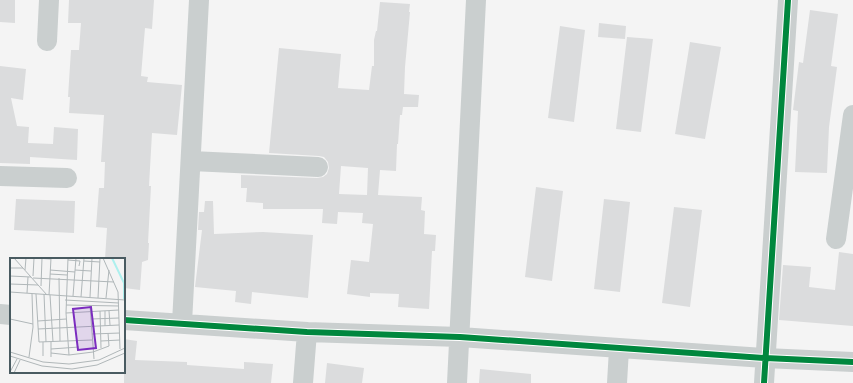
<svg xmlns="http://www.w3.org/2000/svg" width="853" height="383" viewBox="0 0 853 383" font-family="'Titillium Web',sans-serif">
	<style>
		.building { fill: #dbdcdd; fill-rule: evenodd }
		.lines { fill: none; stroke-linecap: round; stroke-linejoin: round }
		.minor { stroke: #cacfcf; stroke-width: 20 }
		.cycleway-casing { stroke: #fff; stroke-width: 8 }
		.cycleway { stroke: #00873e; stroke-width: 6 }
		.inset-river { fill: none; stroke: #adf0ee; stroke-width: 2 }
		.inset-road { fill: none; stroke: #b0b7b9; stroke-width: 1 }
		.view { fill: #7b2cbf; fill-opacity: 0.15; stroke: #7b2cbf; stroke-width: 2 }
		.inset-edge { fill: none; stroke: #495b61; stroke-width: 2 }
	</style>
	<rect width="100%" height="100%" fill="#f4f4f4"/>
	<path class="building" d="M0 0H15V23L0 22Z
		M69 0H154L152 29 145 28 141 76 148 77 147 82 182 85 177 135 152 133 149 186H151L148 243H149L148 260 142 262 140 290 124 288V259H105L107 228 96 227 99 188H104L105 162H101L104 115 69 113 70 97H68L71 50H79L81 23H68Z
		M380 2 410 4 409 12H410L405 67 404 94 419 95 418 107H403L402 115H400L398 144H397L396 171 380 170 378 195 422 197 421 210 425 211 424 234 436 235 435 251H432L429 309 398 307 399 294 370 293V297L347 294 351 260 369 262 373 224 362 223 363 213 338 212 337 224 322 223 323 209H263V203L246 202 247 188H241V175L317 178 323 177 327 174 329 168 328 162 324 157 319 156 269 153 279 48 341 54 338 88 369 90 372 66H374V40L376 31H377ZM341 166 368 168 367 195 339 194Z
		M810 10 838 14 831 66 837 67 829 127 827 173 795 172 798 111 793 110 799 62 803 63Z
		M599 23 626 26 625 39 598 37Z
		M560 26 585 30 574 122 548 118Z
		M627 37 653 39 641 132 616 129Z
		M690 42 721 47 705 139 675 134Z
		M0 66 26 69 23 100 11 98 17 126 29 127 28 143 53 144 54 127 78 129 77 160 30 157V164L0 163Z
		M536 187 563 191 552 281 525 277Z
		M16 199 75 201 74 233 14 230Z
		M604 199 630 202 620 292 594 289Z
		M205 201H213L214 234 263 232 313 235 308 298 252 292 251 304 235 302 236 291 195 287 202 230H198L199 212H204Z
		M674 207 702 210 690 307 662 303Z
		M839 252 853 254V326L779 320 783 265 811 267 809 287 835 290Z
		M124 339 137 341 135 360 187 362V365L244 369V362L273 364 271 383H124Z
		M327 363 364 368 362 383H325Z
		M480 369 531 374V383H479Z"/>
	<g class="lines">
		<path class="minor" d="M47 41 49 0
			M191 161 318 167
			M0 176 67 178
			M836 239 853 115
			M0 314 11 315
			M124 320 307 332 460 337 765 358 853 362
			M182 323 199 0
			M303 383 307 332
			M457 383 476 0
			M617 383 619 349
			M764 383 788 0"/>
		<defs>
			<path id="cycleway" d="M124 320 307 332 460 337 765 358 853 362
				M764 383 788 0"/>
		</defs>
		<use href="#cycleway" class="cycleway-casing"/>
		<use href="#cycleway" class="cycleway"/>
	</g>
	<g transform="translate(10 258)">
		<rect width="115" height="115" fill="#f4f4f4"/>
		<path class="inset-river" d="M102 0 114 25V41"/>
		<path class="inset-road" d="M4 0 37 37M26 0 41 1M58 0 56 55 109 52M93 0 108 34 110 91M58 2 70 3 69 8M74 3 90 4M0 10H13M15 12 16 0M40 12 65 14M65 12 81 13M40 16 57 17M0 18 21 19M23 18 24 0M23 20 104 24M49 20 50 83M0 26 28 27M31 28 32 0M0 34 115 42M17 35 18 19M26 36 29 84 82 82M34 36 36 84M39 37 41 0M40 37 43 84M63 38 66 0M71 39 74 0M80 39 82 0M88 40 90 0M96 40 99 12M55 42 109 45M115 42V64M56 47 109 48M80 47 84 101M90 53 91 90M95 53V68M99 53 100 67M56 55 59 97M0 61 23 66M81 61 109 60M28 63 56 61M28 71 109 67M82 76 110 75M91 83 110 82M33 84V98M41 84V99M41 91 69 89M0 94 33 104 59 106 89 102 115 90M41 95 59 97 83 94 99 88 98 75M0 98 32 108 62 111 87 107 115 95M19 99 23 69 22 36M0 114 7 101M4 115 10 102"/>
		<path class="view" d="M81 49 86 90 68 92 63 51Z"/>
		<rect width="115" height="115" class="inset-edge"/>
	</g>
</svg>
